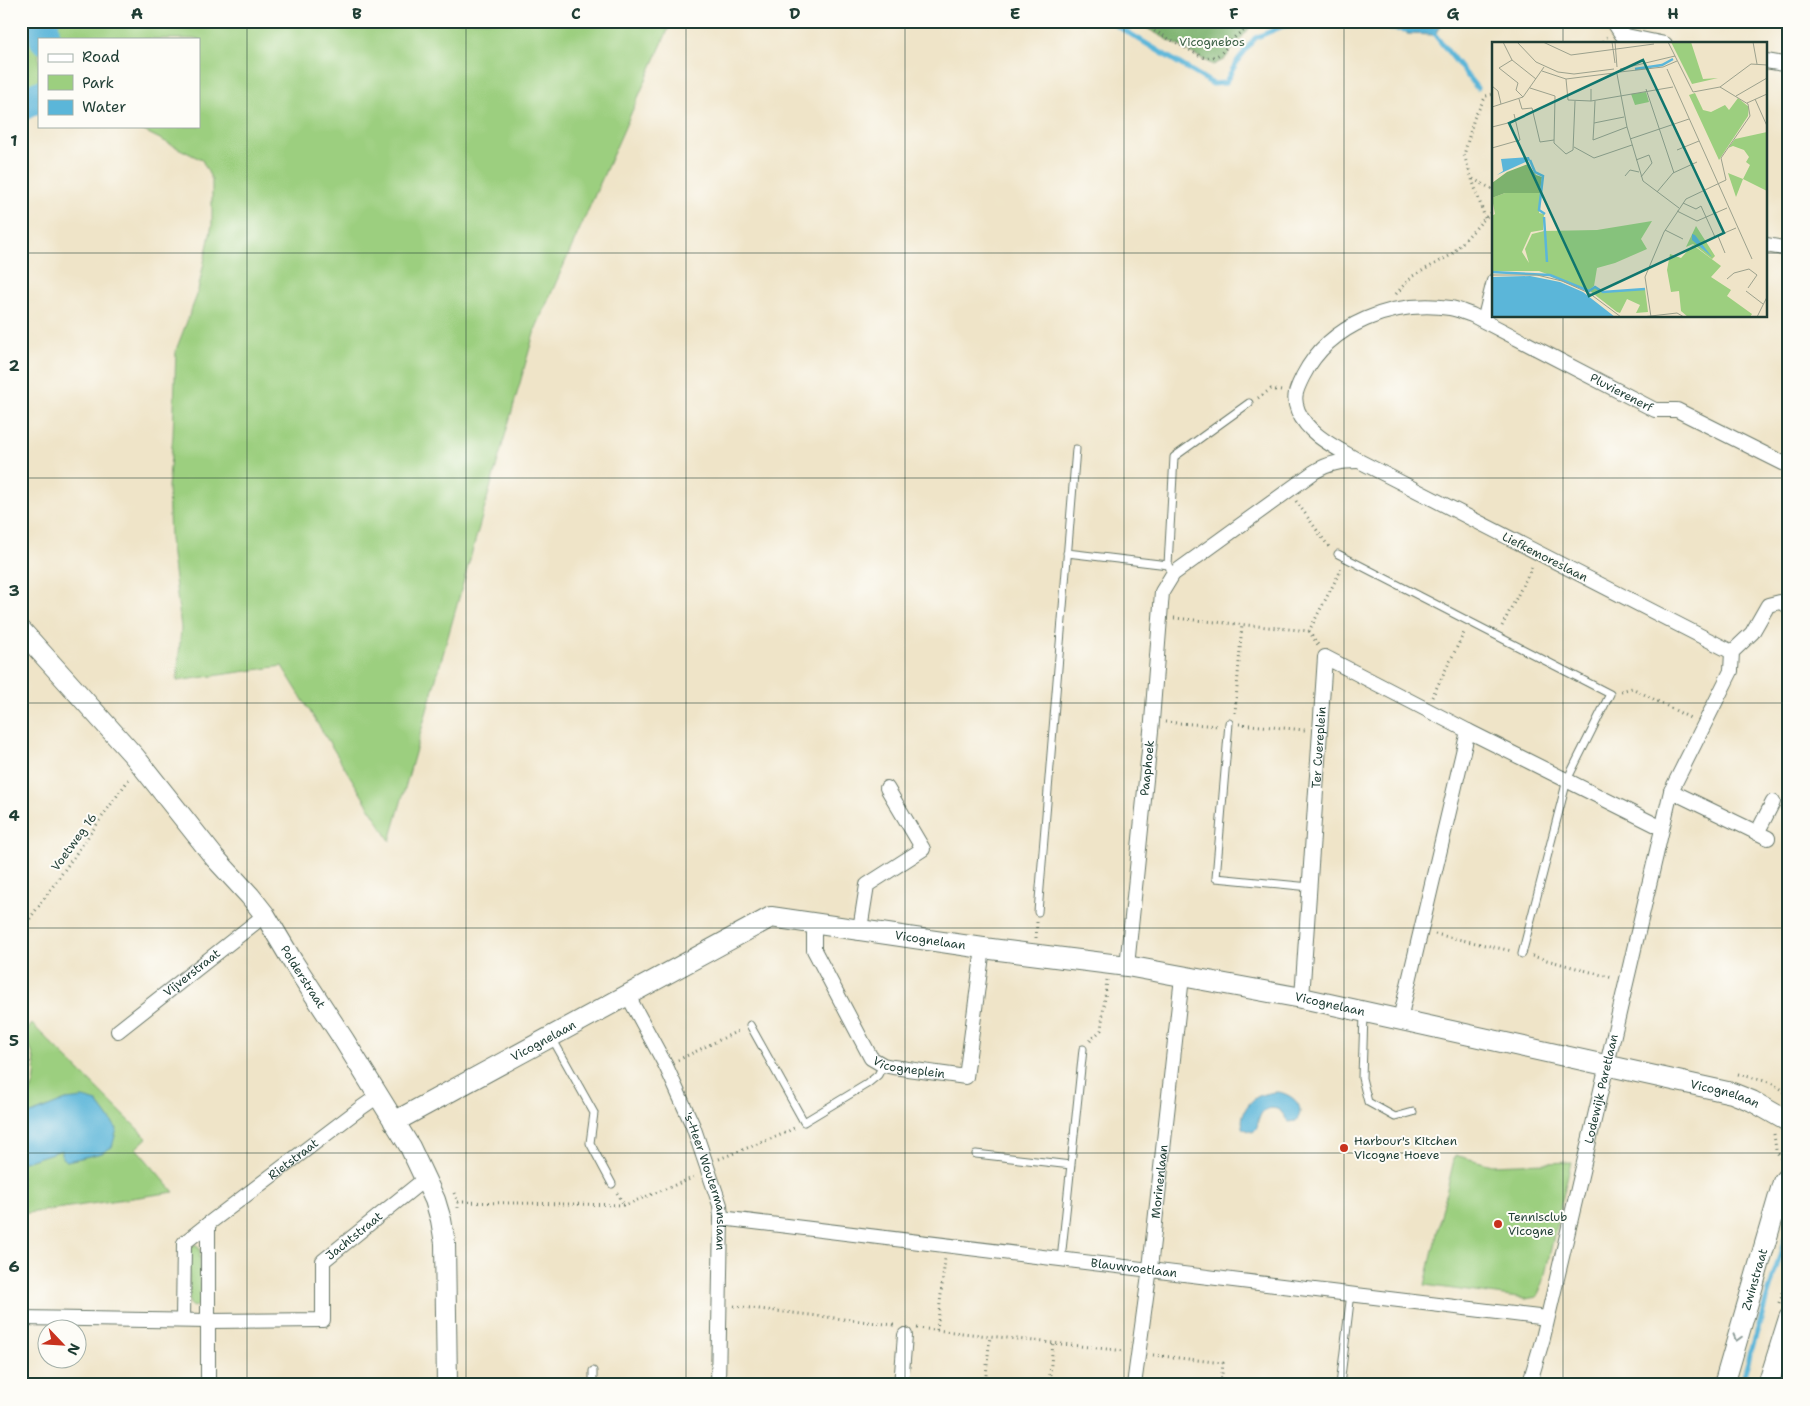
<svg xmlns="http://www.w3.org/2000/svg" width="1810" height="1406" viewBox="0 0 1810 1406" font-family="'Shantell Sans',sans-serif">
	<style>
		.green { fill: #9ccf7f; stroke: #5e865a }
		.forest { fill: #7db26e; stroke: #4e7851 }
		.water { fill: #5bb6d9; stroke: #3d7a86 }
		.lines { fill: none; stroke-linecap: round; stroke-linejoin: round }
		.stream { stroke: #5bb6d9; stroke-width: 5 }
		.river { stroke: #5bb6d9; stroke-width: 31 }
		.lane-casing { stroke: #687768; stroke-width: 9 }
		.street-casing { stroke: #687768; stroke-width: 16 }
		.secondary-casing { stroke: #687768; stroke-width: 22 }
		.path { stroke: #687768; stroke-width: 3; stroke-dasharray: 1 4; stroke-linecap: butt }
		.lane { stroke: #fff; stroke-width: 7 }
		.street { stroke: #fff; stroke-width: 14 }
		.secondary { stroke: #fff; stroke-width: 20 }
		.oneway { stroke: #8f9e9a }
		.grid { fill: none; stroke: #1f3d34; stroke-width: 1; stroke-opacity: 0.55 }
		.poi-dot { fill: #c8321e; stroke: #fdfcf7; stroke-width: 2 }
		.labels { text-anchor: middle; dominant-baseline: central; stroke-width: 4; stroke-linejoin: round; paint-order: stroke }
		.park-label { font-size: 12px; fill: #3e6247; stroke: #fdfcf7 }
		.street-label { font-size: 12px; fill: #1f3d34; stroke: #fdfcf7 }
		.poi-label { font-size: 12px; fill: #1f3d34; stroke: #fdfcf7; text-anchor: start }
		.inset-river { fill: none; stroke: #5bb6d9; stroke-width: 2.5 }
		.inset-road { fill: none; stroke: #9ca18d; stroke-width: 1 }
		.view { fill: #0f766e; fill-opacity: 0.15; stroke: #0f766e; stroke-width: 2.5 }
		.inset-edge { fill: none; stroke: #1f3d34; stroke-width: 2.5 }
		.neatline { fill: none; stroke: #1f3d34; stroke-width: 2 }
		.grid-label { font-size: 16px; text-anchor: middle; font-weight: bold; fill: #1f3d34 }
	</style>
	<rect width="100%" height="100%" fill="#fdfcf7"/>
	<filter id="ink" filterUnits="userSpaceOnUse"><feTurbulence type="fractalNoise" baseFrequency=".02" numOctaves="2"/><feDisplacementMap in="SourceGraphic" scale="10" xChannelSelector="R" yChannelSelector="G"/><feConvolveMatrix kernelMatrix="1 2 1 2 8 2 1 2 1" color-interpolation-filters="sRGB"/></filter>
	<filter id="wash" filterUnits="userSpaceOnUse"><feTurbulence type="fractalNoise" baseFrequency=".0096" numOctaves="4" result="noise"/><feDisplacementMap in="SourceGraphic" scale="20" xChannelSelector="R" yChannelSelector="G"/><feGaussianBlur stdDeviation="1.12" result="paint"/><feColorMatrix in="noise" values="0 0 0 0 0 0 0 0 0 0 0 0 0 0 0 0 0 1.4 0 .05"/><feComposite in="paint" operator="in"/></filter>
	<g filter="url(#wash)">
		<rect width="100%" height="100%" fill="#efe4c8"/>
		<path class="green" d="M55 21H672L535 330 390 841 282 666 177 681 181 628 170 539 168 487 173 435 176 350 197 295 212 225V180L202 160 134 126H199V39H58Z
			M38 24 42 39H39V92L21 101V32Z
			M32 1024 147 1138 136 1148 174 1192 21 1214V1163L62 1150 67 1161 102 1153 117 1129 97 1102 66 1100 21 1118V1103C26 1101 27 1099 29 1095 41 1074 34 1053 24 1034Z
			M1455 1155 1492 1165 1571 1162 1543 1283 1537 1297 1525 1299 1425 1285Z
			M194 1244 198 1246 200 1250V1302C198 1306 196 1308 191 1306L189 1302V1248Z"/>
		<path class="forest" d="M1134 21H1255L1224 60 1213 65Z"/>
		<path class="water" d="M1407 21H1442L1435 35 1407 34Z
			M1279 1092C1293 1095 1307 1107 1296 1121L1289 1122C1285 1119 1286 1117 1282 1113 1277 1106 1265 1107 1261 1114 1258 1119 1258 1125 1256 1130L1252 1132 1244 1129C1238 1117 1248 1101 1259 1096 1266 1093 1273 1092 1279 1092Z
			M83 1098 97 1102 117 1129 112 1147 102 1153 67 1161 62 1158V1150L21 1163V1118L66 1100Z"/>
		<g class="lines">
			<path class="stream" d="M1109 21 1213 84 1225 83 1238 60 1255 38 1283 26 1312 23 1407 30
				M1435 35 1477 88
				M1741 1385 1789 1225"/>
			<path class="river" d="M43 21 45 39
				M21 106 39 96"/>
		</g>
	</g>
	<g filter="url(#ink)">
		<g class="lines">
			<defs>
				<path id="lane" d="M1067 553 1168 565
					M1338 554 1610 694 1567 780 1522 954
					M1173 574 1168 565 1174 457 1249 403
					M1229 723 1216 878 1310 887
					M1038 912 1076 449
					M1364 1014 1362 1078 1368 1102 1395 1117 1413 1112
					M750 1025 804 1122 867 1084 878 1075 883 1065
					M552 1038 594 1113 590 1143 612 1184
					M976 1154 1071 1165
					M1061 1260 1083 1049
					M593 1385V1371
					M1340 1385 1351 1293"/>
				<g id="street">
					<path d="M1613 21 1622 35 1665 44"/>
					<path d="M1766 61 1789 65"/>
					<path d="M1766 245 1789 249"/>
					<path d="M1484 321 1494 281"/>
					<path id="s1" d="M1732 652 1359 461C1337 448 1309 436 1298 411 1292 397 1297 388 1303 376 1330 323 1394 300 1450 308 1458 309 1465 313 1472 315L1655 410H1677L1789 466"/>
					<path d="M1757 833 1773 802"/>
					<path d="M1768 838 1671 791 1731 671 1732 652 1752 633 1768 605 1780 602 1789 606"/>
					<path id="s2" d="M814 923V950L871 1058 883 1065 893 1067 966 1077 983 948"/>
					<path d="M860 929 867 885 923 849 887 788"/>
					<path id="s3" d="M1127 966 1152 721 1162 592 1173 574 1314 472C1329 463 1341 461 1358 461"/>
					<path id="s4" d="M627 994 666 1066 693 1126 720 1205 721 1218 718 1385"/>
					<path id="s5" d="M1302 998 1325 657 1468 731"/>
					<path d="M1400 1019 1468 731 1662 828"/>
					<path id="s6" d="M118 1031 265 915"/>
					<path id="s7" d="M721 1218 1547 1318"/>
					<path id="s8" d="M21 1318 209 1321 323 1320V1261L426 1178"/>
					<path d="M183 1320 184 1243 208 1224"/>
					<path id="s9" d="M208 1385V1224L358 1110 378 1096"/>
					<path d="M901 1385 905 1335"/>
					<path id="s10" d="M1134 1385 1150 1268 1182 977"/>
					<path id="s11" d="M1529 1385 1543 1338 1671 791"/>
				</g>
				<g id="secondary">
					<path id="s12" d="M21 630 135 757 215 858 250 896 265 915 293 962 344 1040 410 1147 435 1200 441 1220 445 1243 447 1385"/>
					<path id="s13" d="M394 1122 771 917 983 948 1127 966 1302 998 1732 1093 1752 1101 1789 1122"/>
					<path id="s14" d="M1724 1385 1783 1182 1789 1175"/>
					<path d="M1768 1385 1789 1318"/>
				</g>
			</defs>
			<use href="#lane" class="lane-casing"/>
			<use href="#street" class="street-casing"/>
			<use href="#secondary" class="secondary-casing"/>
			<path class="path" d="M1137 21 1202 57C1225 59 1223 47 1237 35 1246 28 1255 25 1266 21
				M21 36 25 21
				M1599 44 1607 37
				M1473 179 1494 190
				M1485 218 1464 155 1474 118 1486 96 1494 94
				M1396 294 1411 277 1451 255 1485 218 1494 211
				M1258 398 1271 389 1281 391
				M1296 501 1329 547
				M21 606 28 613
				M1174 618 1309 631 1342 568
				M1502 626 1533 565
				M1309 631 1318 645
				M1621 691 1632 688 1692 719
				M1432 697 1465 631
				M1235 713 1242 624
				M1165 722 1219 726
				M1239 724 1305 730
				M21 931 129 779
				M1435 934 1512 951
				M1036 938 1037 922
				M1532 956 1613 978
				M1090 1041 1101 1030 1107 980
				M21 1043 29 1062 25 1088 21 1095
				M678 1060 740 1030
				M1738 1074 1769 1082 1783 1090 1789 1099
				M1774 1134 1776 1150 1781 1159
				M719 1159 783 1134 796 1127
				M454 1193 458 1202V1208
				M617 1193 624 1205
				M458 1202 625 1205 695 1177
				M1779 1303 1789 1270
				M734 1306 894 1325
				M917 1328 1125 1351
				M937 1330 945 1259
				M1153 1355 1223 1363 1221 1385
				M985 1385 990 1336
				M1049 1385 1053 1343"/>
			<use href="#lane" class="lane"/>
			<use href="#street" class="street"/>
			<use href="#secondary" class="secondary"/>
		</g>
		<defs><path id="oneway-chevron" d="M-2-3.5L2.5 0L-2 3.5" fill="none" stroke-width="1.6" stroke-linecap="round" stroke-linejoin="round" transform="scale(1.25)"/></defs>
		<use class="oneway" href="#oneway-chevron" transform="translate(1737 1338) rotate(106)"/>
	</g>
	<path class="grid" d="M247 21V1385M466 21V1385M686 21V1385M905 21V1385M1124 21V1385M1344 21V1385M1563 21V44M21 253H1494M1766 253H1789M1563 316V1385M21 478H1789M21 703H1789M21 928H1789M21 1153H1789"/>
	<g class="poi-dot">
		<circle cx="1344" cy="1148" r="5"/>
		<circle cx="1498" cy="1224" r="5"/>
	</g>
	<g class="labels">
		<g class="park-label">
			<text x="1212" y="42">Vicognebos</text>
		</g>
		<g class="street-label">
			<text stroke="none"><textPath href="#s1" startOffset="900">Pluvierenerf</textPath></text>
			<text transform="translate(1545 557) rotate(27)">Liefkemoreslaan</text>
			<text stroke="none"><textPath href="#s5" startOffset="251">Ter Cuereplein</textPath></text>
			<text stroke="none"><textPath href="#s3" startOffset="199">Paaphoek</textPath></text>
			<text transform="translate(74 842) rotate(-54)">Voetweg 16</text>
			<text stroke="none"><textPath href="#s13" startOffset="590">Vicognelaan</textPath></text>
			<text stroke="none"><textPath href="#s6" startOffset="94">Vijverstraat</textPath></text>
			<text stroke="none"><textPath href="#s12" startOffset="448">Polderstraat</textPath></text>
			<text stroke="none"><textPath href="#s13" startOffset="995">Vicognelaan</textPath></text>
			<text stroke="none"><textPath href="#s13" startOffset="170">Vicognelaan</textPath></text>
			<text stroke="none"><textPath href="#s2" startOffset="189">Vicogneplein</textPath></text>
			<text stroke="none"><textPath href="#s11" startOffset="305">Lodewijk Paretlaan</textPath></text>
			<text stroke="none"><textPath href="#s13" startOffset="1400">Vicognelaan</textPath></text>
			<text stroke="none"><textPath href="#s9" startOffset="268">Rietstraat</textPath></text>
			<text stroke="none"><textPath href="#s10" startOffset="205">Morinenlaan</textPath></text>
			<text stroke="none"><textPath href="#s4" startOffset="205">'s-Heer Woutermanslaan</textPath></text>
			<text stroke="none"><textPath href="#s8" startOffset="401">Jachtstraat</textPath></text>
			<text stroke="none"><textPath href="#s7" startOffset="416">Blauwvoetlaan</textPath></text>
			<text stroke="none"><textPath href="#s14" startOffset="110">Zwinstraat</textPath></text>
		</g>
		<g class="poi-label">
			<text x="1354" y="1141">Harbour's Kitchen<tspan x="1354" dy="14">Vicogne Hoeve</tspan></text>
			<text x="1508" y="1217">Tennisclub<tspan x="1508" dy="14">Vicogne</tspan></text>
		</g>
	</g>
	<g transform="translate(1492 42)">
		<rect width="275" height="275" fill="#efe4c8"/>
		<path d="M179 0H199L211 37 226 36 200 42ZM154 50 157 60 143 63 139 52ZM203 51 211 68 219 70 233 63 237 68 246 56 257 65 256 74 227 118 197 53ZM275 90V149L251 137 244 155 236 131 251 137 258 123 254 120 257 115 252 108 241 104 236 106 243 97ZM49 151 47 171 52 172 51 188 39 190 30 210 37 221 33 207 40 192 52 189 105 188 160 179 149 197 155 207 123 221 105 226 102 244 97 248 47 229H0V174L3 172 0 156 13 151ZM204 184 223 214 220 217 201 202 194 205ZM201 203 229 224 219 235 239 248 235 254 260 272 258 275H196L189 269 187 249 179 250 175 228 178 212 189 216ZM103 245 111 250 153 247 156 270 144 271 148 263 135 257 128 271 125 270 98 249Z" fill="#9ccf7f"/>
		<path d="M36 122 44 133 50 135 48 151H13L0 156V141L15 130Z" fill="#7db26e"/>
		<path d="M37 115 38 118 5 133 11 129 9 117ZM200 192 203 193 220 215 200 198ZM38 234 68 240 91 250 123 275H0V235Z" fill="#5bb6d9"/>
		<path class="inset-river" d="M143 27 170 23 181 17M38 118 43 130 51 134 47 168 53 172M52 175 55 220M0 230 58 233 97 249 103 245 111 250 153 247"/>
		<path class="inset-road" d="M11 0 20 18 44 37M25 0 44 20 66 30 82 32 122 27M51 0 79 13 162 2M120 0 123 21M123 0 125 25M176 0 201 50 228 45 259 22 275 23M261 0 265 22M20 18 7 26 26 41 24 48 31 55M128 27 183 14M175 27 260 217M50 29 74 37 122 31M128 30 171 25 185 19M125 32 135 85 151 139 187 166M74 37 76 58 99 59V47M0 44 6 49 9 62M38 46 63 54 62 101 74 112 81 108 83 59M154 47 182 131M244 54 275 36M27 57 30 67 40 66 48 100 62 98M263 57 275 84M99 59 181 45M103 59 102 81 132 75M255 61 275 52M0 65 31 55 52 25M102 81 101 98 135 85M0 85 24 79M138 97 197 77M82 105 102 116 140 103M0 106 28 98 22 72M185 108 207 99M144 118 157 113 160 121 149 135M133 134 138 128 147 130M165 150 181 131 205 120M191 161 204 167 209 164 223 195 244 186M185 169 205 179 235 166M173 188 191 197M226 194 233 211M0 233H45L70 239 97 251 129 275M235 237 242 231 257 227 265 233M256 246 265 233M254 249 271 262M150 275 185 271 192 275M159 275 153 235 172 190 194 157 234 138 229 116 258 74 256 62 228 45M265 275 275 255"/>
		<path class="view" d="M151 18 232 191 97 254 17 81Z"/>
		<rect width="275" height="275" class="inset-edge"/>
	</g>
	<rect width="1810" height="1406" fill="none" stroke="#fdfcf7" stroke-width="55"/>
	<rect x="38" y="38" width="162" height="90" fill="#fdfcf7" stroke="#a4b0a9"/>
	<rect x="48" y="54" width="25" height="8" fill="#ffffff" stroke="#a4b0a9"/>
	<text x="82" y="62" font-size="15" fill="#1f3d34">Road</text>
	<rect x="48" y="75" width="25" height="15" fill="#9ccf7f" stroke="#a4b0a9"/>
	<text x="82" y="88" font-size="15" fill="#1f3d34">Park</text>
	<rect x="48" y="100" width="25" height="15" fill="#5bb6d9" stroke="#a4b0a9"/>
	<text x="82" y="112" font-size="15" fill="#1f3d34">Water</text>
	<g transform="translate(62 1344) rotate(115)"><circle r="24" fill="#fdfcf7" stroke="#a4b0a9"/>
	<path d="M0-4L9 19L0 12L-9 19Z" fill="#c8321e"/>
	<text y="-8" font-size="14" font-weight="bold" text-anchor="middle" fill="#1f3d34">N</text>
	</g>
	<rect x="28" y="28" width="1754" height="1350" class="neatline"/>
	<g class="grid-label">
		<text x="137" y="19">A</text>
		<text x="357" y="19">B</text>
		<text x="576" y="19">C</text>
		<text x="795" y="19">D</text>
		<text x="1015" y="19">E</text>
		<text x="1234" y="19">F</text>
		<text x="1453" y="19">G</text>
		<text x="1673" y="19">H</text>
		<text x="14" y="146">1</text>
		<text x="14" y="371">2</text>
		<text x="14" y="596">3</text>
		<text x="14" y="821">4</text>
		<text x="14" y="1046">5</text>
		<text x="14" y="1272">6</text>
	</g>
</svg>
